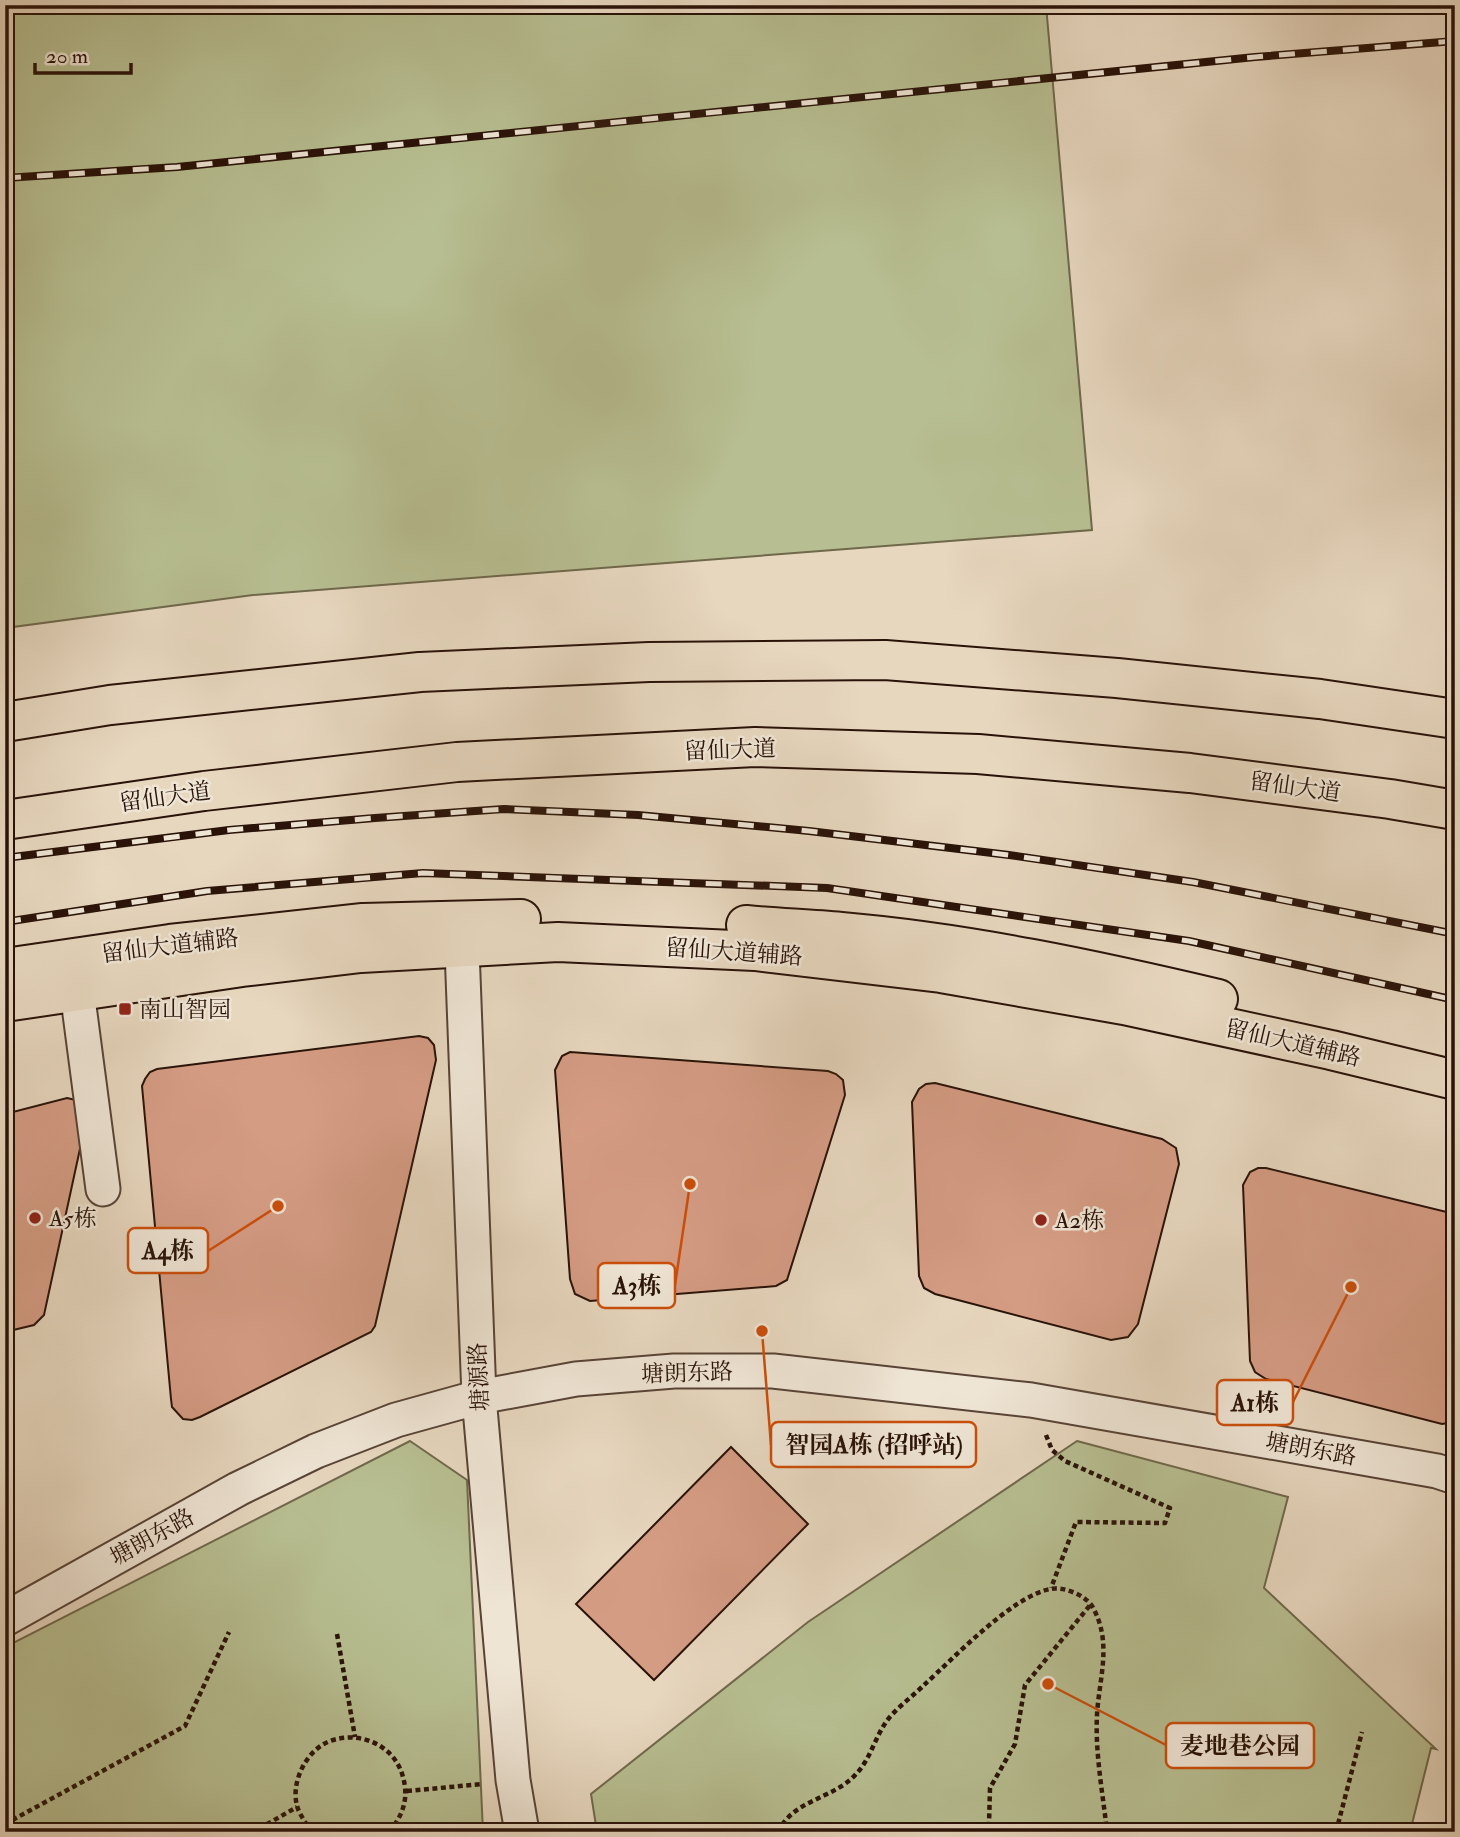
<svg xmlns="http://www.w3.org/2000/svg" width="1460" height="1837" viewBox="0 0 1460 1837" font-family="'IM FELL Double Pica','Noto Serif SC',serif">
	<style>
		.green { fill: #b7be91; stroke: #70684c; stroke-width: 2 }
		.building { fill: #d59c84; stroke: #291208; stroke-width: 2 }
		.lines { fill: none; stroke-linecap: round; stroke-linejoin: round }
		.minor-casing { stroke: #584336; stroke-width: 37 }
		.major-casing { stroke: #291208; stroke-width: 42 }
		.path { stroke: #291208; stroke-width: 4.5; stroke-dasharray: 5 3.5; stroke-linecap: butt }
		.minor { stroke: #efe5d5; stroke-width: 33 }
		.major { stroke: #e7d7bf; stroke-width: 38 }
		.rail-casing { stroke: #291208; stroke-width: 8 }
		.rail { stroke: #efe5d5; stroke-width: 5; stroke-dasharray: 16; stroke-linecap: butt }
		.poi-dot { fill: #8f2418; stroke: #efe5d5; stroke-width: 2.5 }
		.labels { text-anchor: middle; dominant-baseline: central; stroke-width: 5; stroke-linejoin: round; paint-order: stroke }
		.street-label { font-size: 23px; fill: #291208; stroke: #efe5d5 }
		.poi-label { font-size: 23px; fill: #291208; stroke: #efe5d5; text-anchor: start }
		.leader { fill: none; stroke: #cb4e0b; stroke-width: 2.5 }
		.callout-dot { fill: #cb4e0b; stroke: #efe5d5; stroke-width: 2.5 }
		.callout { fill: #efe5d5; stroke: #cb4e0b; stroke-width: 2.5 }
		.callout-label { font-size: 24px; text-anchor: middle; font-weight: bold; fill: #291208 }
	</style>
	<rect width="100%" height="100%" fill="#e7d7bf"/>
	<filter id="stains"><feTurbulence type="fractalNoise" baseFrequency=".00286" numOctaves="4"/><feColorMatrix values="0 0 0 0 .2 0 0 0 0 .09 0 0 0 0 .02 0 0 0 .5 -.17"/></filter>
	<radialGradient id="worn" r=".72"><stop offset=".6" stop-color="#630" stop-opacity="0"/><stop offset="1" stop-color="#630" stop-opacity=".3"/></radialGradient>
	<path class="green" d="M5 5H1046L1092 530 253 595 5 628Z
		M410 1441 467 1480 483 1832H5V1647Z
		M1077 1441 1288 1497 1264 1588 1436 1749 1431 1748 1410 1832H597L591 1794 808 1622Z"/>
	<path class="building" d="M419 1036 428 1038 434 1045 436 1060 375 1326 371 1332 200 1417 192 1420 183 1419 172 1407 171 1399 142 1086 145 1079 150 1072 157 1069Z
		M570 1052 828 1071 836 1074 843 1080 845 1095 787 1280 776 1286 590 1301 575 1294 570 1279 555 1070 562 1056Z
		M935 1083 1162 1139 1176 1148 1179 1164 1138 1324 1128 1337 1111 1340 935 1294 924 1288 919 1276 912 1102 919 1089 926 1084Z
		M67 1098 76 1100 86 1121 44 1315 34 1325 5 1332V1114Z
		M1258 1168H1266L1455 1214V1422L1442 1424 1266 1379 1255 1372 1250 1361 1243 1185 1250 1172Z
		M731 1447 808 1524 654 1680 576 1604Z"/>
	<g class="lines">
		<defs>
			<path id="minor" d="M461 923 479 1397 513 1780 522 1832
				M77 991 103 1189
				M5 1619 238 1489 316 1451 396 1420 479 1397 576 1379 674 1371H773L871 1382 1031 1400 1437 1471 1455 1477"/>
			<path id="major" d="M5 722 110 705 420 672 649 662 885 660 1117 678 1320 699 1455 719
				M5 820 204 791 457 762 755 747 978 754 1190 773 1390 799 1455 810
				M746 925C777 928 809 929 841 932 968 943 1095 970 1218 999
				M5 968 170 944 363 923 521 919
				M5 1002 242 967 361 953 558 942 755 951 941 973 1124 1005 1331 1050 1455 1080"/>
		</defs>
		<use href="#minor" class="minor-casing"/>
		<use href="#major" class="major-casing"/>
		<path class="path" d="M1046 1435 1052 1450 1065 1461 1170 1508 1165 1523 1076 1522 1051 1588
			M337 1634 355 1737
			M407 1791 483 1784
			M5 1824 185 1726 229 1632
			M5 1828 255 1831 297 1807
			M313 1832C307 1826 301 1816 298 1809 289 1784 306 1750 330 1741 361 1730 395 1746 403 1777 409 1799 403 1815 389 1832
			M778 1832C793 1799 835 1799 857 1773 870 1759 875 1738 886 1722 895 1709 912 1697 924 1685 954 1658 1011 1597 1050 1589 1063 1586 1085 1595 1092 1606 1113 1642 1099 1678 1097 1715 1095 1754 1103 1794 1107 1832
			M981 1832 989 1824 990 1788 1015 1744 1025 1685 1091 1604
			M1336 1832 1362 1732"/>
		<use href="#minor" class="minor"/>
		<use href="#major" class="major"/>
		<defs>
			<path id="rail" d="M5 178 177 167 1255 57 1455 41
				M5 858 229 830 375 818 504 809 638 815 809 831 1009 855 1193 882 1455 934
				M5 922 207 891 423 873 827 888 1189 941 1455 1000"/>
		</defs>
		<use href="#rail" class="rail-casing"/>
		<use href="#rail" class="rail"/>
	</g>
	<g class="poi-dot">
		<rect x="118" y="1002" width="14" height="14" rx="3.5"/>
		<circle cx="35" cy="1218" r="7"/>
		<circle cx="1041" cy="1220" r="7"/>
	</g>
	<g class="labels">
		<g class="street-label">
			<text transform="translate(730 750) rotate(-2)">留仙大道</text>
			<text transform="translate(1295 787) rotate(8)">留仙大道</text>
			<text transform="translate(165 797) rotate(-8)">留仙大道</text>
			<text transform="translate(170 946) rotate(-7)">留仙大道辅路</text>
			<text transform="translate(734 952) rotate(4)">留仙大道辅路</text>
			<text transform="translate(1293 1043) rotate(13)">留仙大道辅路</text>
			<text transform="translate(687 1373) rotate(-2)">塘朗东路</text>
			<text transform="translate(479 1377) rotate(-93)">塘源路</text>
			<text transform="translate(1311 1449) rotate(10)">塘朗东路</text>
			<text transform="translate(152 1537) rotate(-29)">塘朗东路</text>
		</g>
		<g class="poi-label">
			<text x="139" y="1009">南山智园</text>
			<text x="49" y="1218">A5栋</text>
			<text x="1055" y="1220">A2栋</text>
		</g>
	</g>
	<path class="leader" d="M278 1206L208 1251M690 1184L675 1285M1351 1287L1293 1402M762 1331L771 1445M1048 1684L1166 1745"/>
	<g class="callout-dot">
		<circle cx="278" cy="1206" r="7"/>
		<circle cx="690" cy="1184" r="7"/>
		<circle cx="1351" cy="1287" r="7"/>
		<circle cx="762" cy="1331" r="7"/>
		<circle cx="1048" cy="1684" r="7"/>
	</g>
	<g class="callout">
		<rect x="128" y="1228" width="80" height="45" rx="7"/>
		<rect x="598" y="1263" width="77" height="45" rx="7"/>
		<rect x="1217" y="1380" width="76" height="45" rx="7"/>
		<rect x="771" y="1422" width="205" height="45" rx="7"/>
		<rect x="1166" y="1723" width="148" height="45" rx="7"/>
	</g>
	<g class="callout-label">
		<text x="168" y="1259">A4栋</text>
		<text x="637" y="1294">A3栋</text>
		<text x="1255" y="1411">A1栋</text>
		<text x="874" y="1453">智园A栋 (招呼站)</text>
		<text x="1240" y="1754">麦地巷公园</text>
	</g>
	<rect width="1460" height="1837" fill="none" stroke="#e7d7bf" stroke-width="28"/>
	<rect x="7" y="7" width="1446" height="1823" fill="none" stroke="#291208" stroke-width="3.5"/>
	<rect x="14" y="14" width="1432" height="1809" fill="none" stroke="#291208" stroke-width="2"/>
	<path d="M35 63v10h96v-10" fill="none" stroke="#291208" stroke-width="3.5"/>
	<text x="46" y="63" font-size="21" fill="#291208" stroke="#efe5d5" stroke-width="5" paint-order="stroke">20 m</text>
	<rect width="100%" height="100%" filter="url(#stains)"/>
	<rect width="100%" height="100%" fill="url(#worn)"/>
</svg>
